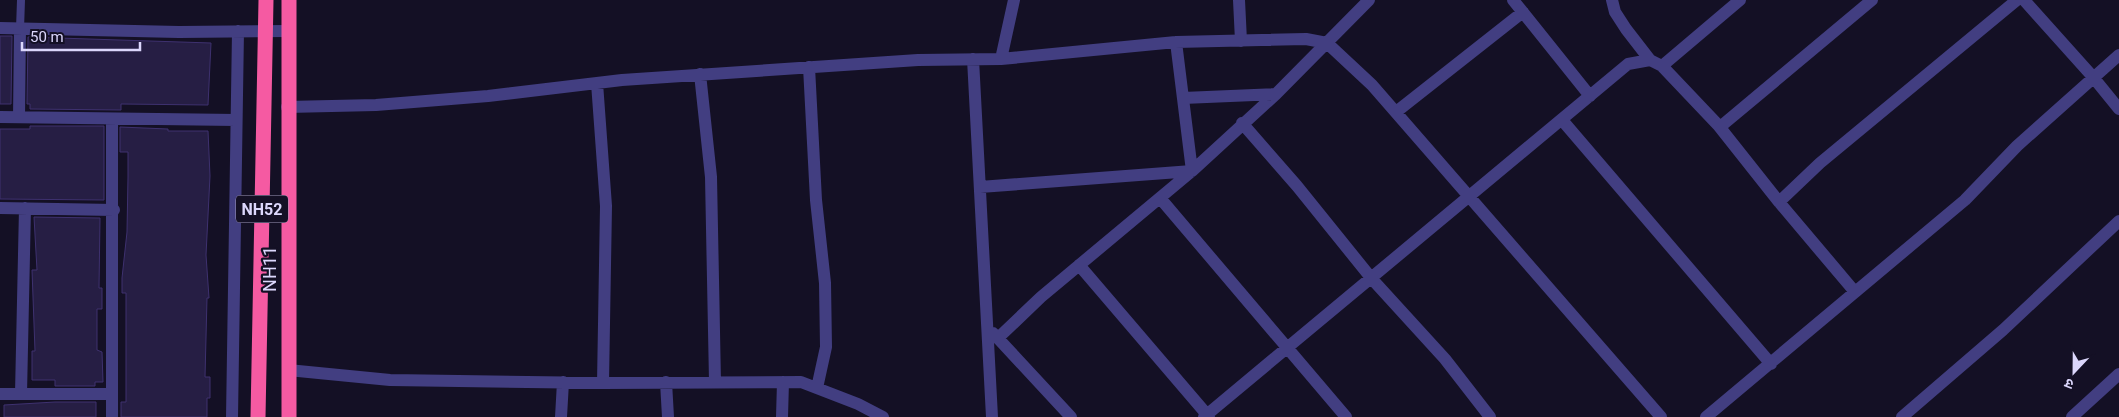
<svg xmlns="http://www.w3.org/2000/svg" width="2119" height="417" viewBox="0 0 2119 417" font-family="Roboto,'Noto Sans Devanagari',sans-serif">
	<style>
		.building { fill: #261e44; stroke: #3e316f }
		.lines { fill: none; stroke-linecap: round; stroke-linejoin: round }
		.lane { stroke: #423e81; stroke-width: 8 }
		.street { stroke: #423e81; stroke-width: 12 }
		.highway { stroke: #f55aa2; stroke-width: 15 }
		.labels { text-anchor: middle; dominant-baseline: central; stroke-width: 4.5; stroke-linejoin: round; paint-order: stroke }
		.shield { fill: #141025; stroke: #a09bbc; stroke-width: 1 }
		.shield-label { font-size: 16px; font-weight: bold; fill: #dcd7fc }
		.street-label { font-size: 18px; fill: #dcd7fc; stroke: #141025 }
	</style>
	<rect width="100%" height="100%" fill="#141025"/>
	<path class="building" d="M0 36H12L11 104H0Z
		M28 37 211 43 208 105 121 104V110L30 109V104H27Z
		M30 126H104V200L0 199V129H30Z
		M120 127 168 129V131H208L210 176 206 255 209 298H207L205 377H210V398H207V417H121V402H126V293H122V278L127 232 128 177V152H120Z
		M34 217 100 218 99 288H102V309H97V350L102 352 103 382H95V386H55V380H32V351H35L32 270H37Z
		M55 402H96V417H4V405Z"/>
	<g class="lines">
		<path class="lane" d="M20 29 21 0"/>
		<path class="street" d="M1239 0 1241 41
			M1513 0 1590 96
			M1612 0 1615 12 1626 29 1650 60 1662 66 1718 125 1779 202 1855 292
			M2024 0 2093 77 2119 109
			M0 28 179 32 288 31
			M973 59 992 417
			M1001 59 1014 0
			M1662 66 1740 0
			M809 67 816 200 825 283 826 347 817 388
			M700 74 711 177 715 382
			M597 83 606 206 603 383
			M1183 98 1276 94
			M287 107 376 105 488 96 622 80 918 60 1001 59 1176 42 1306 39 1327 43 1372 85 1661 417
			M1396 112 1523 12
			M0 117 236 120
			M19 117 20 29
			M1562 120 1771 364
			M1242 123 1297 186 1372 279 1445 359 1490 417
			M1720 127 1872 0
			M980 187 1192 171 1176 42
			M1160 198 1346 417
			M1779 202 1820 163 2017 0
			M0 208 114 210
			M1079 265 1209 417
			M993 333 1071 417
			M998 338 1041 297 1192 171 1276 94 1369 0
			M288 370 390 380 603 383 801 382 858 404 883 417
			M666 382 668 417
			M0 394H112
			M21 394 25 208
			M112 417V119
			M232 417 238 31
			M561 417 563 382
			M782 417 783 382
			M1204 417 1628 64 1650 60
			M1706 417 1965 200 2017 146 2119 55
			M1902 417 2003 330 2119 221
			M2072 417 2119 374"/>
		<path class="highway" d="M258 417 266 0
			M289 417V0"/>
	</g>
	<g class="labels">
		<rect class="shield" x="236" y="195.5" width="52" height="27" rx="4"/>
		<g class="shield-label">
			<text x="262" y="209">NH52</text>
		</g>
		<g class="street-label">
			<text transform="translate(269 269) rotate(-90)">NH11</text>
		</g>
	</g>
	<g transform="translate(2074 372) rotate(202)" stroke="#141025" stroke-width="4" paint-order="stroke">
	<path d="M0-4L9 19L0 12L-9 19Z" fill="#dcd7fc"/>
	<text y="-8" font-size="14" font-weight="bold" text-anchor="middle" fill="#dcd7fc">उ</text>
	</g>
	<path d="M22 42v8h118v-8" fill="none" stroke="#dcd7fc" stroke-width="2.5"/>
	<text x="30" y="42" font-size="15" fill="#dcd7fc" stroke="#141025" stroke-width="4" paint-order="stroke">50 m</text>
</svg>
